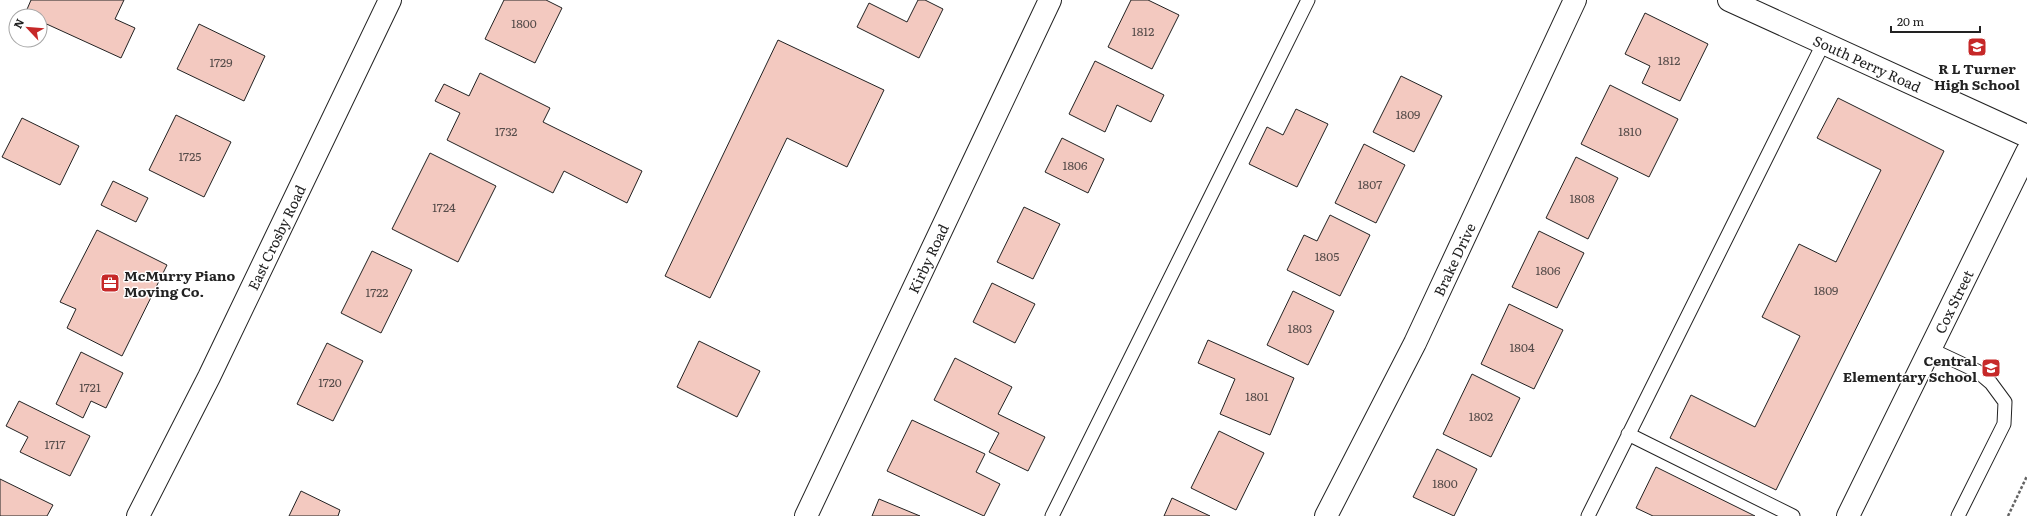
<svg xmlns="http://www.w3.org/2000/svg" width="2027" height="516" viewBox="0 0 2027 516" font-family="Literata,serif">
	<style>
		.building { fill: #f3c9c0; stroke: #222 }
		.lines { fill: none; stroke-linecap: round; stroke-linejoin: round }
		.lane-casing { stroke: #222; stroke-width: 15 }
		.street-casing { stroke: #222; stroke-width: 24 }
		.secondary-casing { stroke: #222; stroke-width: 24 }
		.path { stroke: #646464; stroke-width: 2.5; stroke-dasharray: 3 2; stroke-linecap: butt }
		.lane { stroke: #fff; stroke-width: 13 }
		.street { stroke: #fff; stroke-width: 22 }
		.secondary { stroke: #fff; stroke-width: 22 }
		.labels { text-anchor: middle; dominant-baseline: central; stroke-width: 3; stroke-linejoin: round; paint-order: stroke }
		.number-label { font-size: 12px; fill: #564c4a }
		.street-label { font-size: 14px; fill: #222; stroke: #fff }
		.poi-label { font-size: 14px; font-weight: bold; fill: #222; stroke: #fff }
	</style>
	<rect width="100%" height="100%" fill="#fff"/>
	<path class="building" d="M31 0H124L115 19 135 28 121 58 40 21V16H30L25 14Z
		M504 0H546L562 8 535 63 485 39Z
		M918 0H925L943 9 919 58 857 27 869 3 907 22Z
		M1131 0H1148L1179 15 1152 69 1108 47Z
		M1645 13 1708 44 1680 101 1642 83 1650 66 1625 54Z
		M199 24 265 56 244 101 177 69Z
		M778 40 884 90 847 167 787 138 710 298 665 276Z
		M1095 61 1164 95 1151 122 1117 105 1105 132 1069 114Z
		M480 73 550 108 543 122 642 171 627 203 564 171 553 193 447 140 460 113 435 101 444 84 469 96Z
		M1401 76 1442 96 1414 152 1373 132Z
		M1610 85 1678 119 1649 177 1581 144Z
		M1838 98 1944 151 1776 490 1670 438 1691 395 1755 427 1800 336 1762 317 1799 244 1836 262 1881 170 1817 138Z
		M1296 109 1328 124 1297 187 1249 164 1267 127 1283 135Z
		M176 115 231 142 204 197 149 170Z
		M22 118 79 146 60 185 2 157Z
		M1062 138 1104 159 1088 193 1045 172Z
		M1364 144 1405 165 1376 223 1335 203Z
		M430 153 496 186 458 262 392 229Z
		M1576 157 1618 178 1588 239 1546 218Z
		M113 181 148 198 136 222 101 205Z
		M1024 207 1060 224 1033 279 997 262Z
		M1330 215 1370 235 1340 296 1287 270 1304 235 1317 241Z
		M97 230 167 265 122 356 67 328 76 309 60 302Z
		M1539 231 1584 253 1557 308 1512 287Z
		M372 251 412 270 381 333 341 313Z
		M992 283 1035 304 1015 343 973 322Z
		M1293 291 1334 311 1308 365 1267 345Z
		M1509 304 1563 330 1534 389 1481 364Z
		M1208 340 1294 378 1270 435 1220 414 1235 379 1198 363Z
		M699 341 760 371 737 417 677 387Z
		M327 343 363 361 333 421 297 404Z
		M81 352 123 373 106 408 91 401 83 418 56 404Z
		M955 358 1012 387 998 414 1045 437 1028 471 989 452 999 433 934 400Z
		M1472 374 1520 398 1491 457 1443 434Z
		M19 401 90 436 70 476 20 452 28 437 6 426Z
		M912 420 985 454 976 472 1000 484 984 516 887 471Z
		M1219 431 1264 453 1236 510 1191 488Z
		M1437 449 1477 469 1454 516 1413 497Z
		M1656 467 1755 516H1653L1636 508Z
		M0 479 53 505 47 516H0Z
		M301 491 340 510 338 516H289Z
		M1172 498 1210 516H1164Z
		M879 499 920 516H872Z"/>
	<g class="lines">
		<defs>
			<path id="lane" d="M1930 349 1977 371 1991 383 2005 402 2004 424 1958 516
				M1628 434 1793 516
				M1052 516 1308 0
				M1588 516 1823 44"/>
			<g id="street">
				<path id="s1" d="M1729 0 2027 136"/>
				<path id="s2" d="M806 516 1050 0"/>
				<path id="s3" d="M1326 516 1415 343 1575 0"/>
				<path id="s4" d="M1848 516 2027 152"/>
			</g>
			<g id="secondary">
				<path id="s5" d="M138 516 209 377 390 0"/>
			</g>
		</defs>
		<use href="#lane" class="lane-casing"/>
		<use href="#street" class="street-casing"/>
		<use href="#secondary" class="secondary-casing"/>
		<path class="path" d="M2008 516 2027 476"/>
		<use href="#lane" class="lane"/>
		<use href="#street" class="street"/>
		<use href="#secondary" class="secondary"/>
	</g>
	<defs>
		<symbol id="school-square" viewBox="-11 -11 22 22"><rect x="-9" y="-9" width="18" height="18" rx="4" fill="#c62828" stroke="#fff"/><path d="M0-5L7-2L0 1L-7-2ZM-4 1L0 2.5L4 1V4Q0 6-4 4Z" fill="#fff"/></symbol>
		<symbol id="office-square" viewBox="-11 -11 22 22"><rect x="-9" y="-9" width="18" height="18" rx="4" fill="#c62828" stroke="#fff"/><path d="M-6-3h4V-5.5h4V-3h4V5H-6ZM-1-4.5V-3h2v-1.5ZM-6 0V1H6V0Z" fill="#fff"/></symbol>
	</defs>
	<g fill-rule="evenodd">
		<use href="#school-square" x="1966" y="36" width="22" height="22"/>
		<use href="#office-square" x="99" y="272" width="22" height="22"/>
		<use href="#school-square" x="1980" y="357" width="22" height="22"/>
	</g>
	<g class="labels">
		<g class="number-label">
			<text x="524" y="23">1800</text>
			<text x="1143" y="31">1812</text>
			<text x="1669" y="60">1812</text>
			<text x="221" y="62">1729</text>
			<text x="1408" y="114">1809</text>
			<text x="506" y="131">1732</text>
			<text x="1630" y="131">1810</text>
			<text x="190" y="156">1725</text>
			<text x="1075" y="165">1806</text>
			<text x="1370" y="184">1807</text>
			<text x="1582" y="198">1808</text>
			<text x="444" y="207">1724</text>
			<text x="1327" y="256">1805</text>
			<text x="1548" y="270">1806</text>
			<text x="1826" y="290">1809</text>
			<text x="377" y="292">1722</text>
			<text x="1300" y="328">1803</text>
			<text x="1522" y="347">1804</text>
			<text x="330" y="382">1720</text>
			<text x="90" y="387">1721</text>
			<text x="1257" y="396">1801</text>
			<text x="1481" y="416">1802</text>
			<text x="55" y="444">1717</text>
			<text x="1445" y="483">1800</text>
		</g>
		<g class="street-label">
			<text stroke="none"><textPath href="#s1" startOffset="152">South Perry Road</textPath></text>
			<text stroke="none"><textPath href="#s5" startOffset="311">East Crosby Road</textPath></text>
			<text stroke="none"><textPath href="#s2" startOffset="285">Kirby Road</textPath></text>
			<text stroke="none"><textPath href="#s3" startOffset="287">Brake Drive</textPath></text>
			<text stroke="none"><textPath href="#s4" startOffset="239">Cox Street</textPath></text>
		</g>
		<g class="poi-label">
			<text x="1977" y="68">R L Turner<tspan x="1977" dy="16">High School</tspan></text>
			<text x="124" y="275" text-anchor="start">McMurry Piano<tspan x="124" dy="16">Moving Co.</tspan></text>
			<text x="1977" y="360" text-anchor="end">Central<tspan x="1977" dy="16">Elementary School</tspan></text>
		</g>
	</g>
	<g transform="translate(28 28) rotate(296)"><circle r="19" fill="#ffffff" stroke="#a7a7a7"/>
	<path d="M0-3L7 15L0 10L-7 15Z" fill="#c62828"/>
	<text y="-6" font-size="11" font-weight="bold" text-anchor="middle" fill="#222222">N</text>
	</g>
	<path d="M1891 26v6h89v-6" fill="none" stroke="#222222" stroke-width="2"/>
	<text x="1897" y="26" font-size="12" fill="#222222" stroke="#ffffff" stroke-width="3" paint-order="stroke">20 m</text>
</svg>
